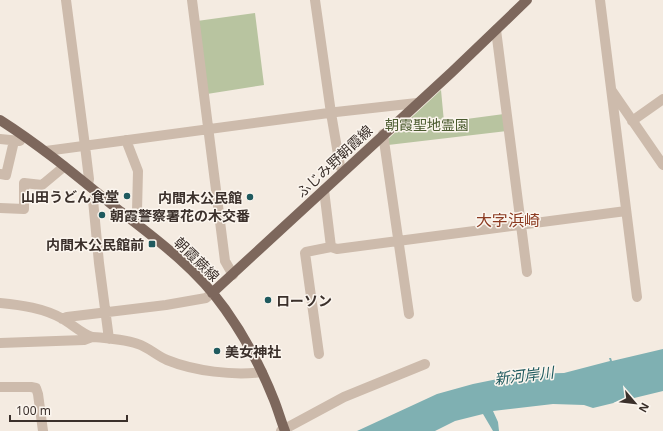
<svg xmlns="http://www.w3.org/2000/svg" width="663" height="431" viewBox="0 0 663 431" font-family="'Noto Sans','Noto Sans JP',sans-serif">
	<style>
		.green { fill: #b8c4a0 }
		.water { fill: #7fb0b2 }
		.lines { fill: none; stroke-linecap: round; stroke-linejoin: round }
		.minor { stroke: #cdbbac; stroke-width: 10 }
		.major { stroke: #7d675c; stroke-width: 10 }
		.poi-dot { fill: #1f5a5e; stroke: #fbf5ee; stroke-width: 1.5 }
		.labels { text-anchor: middle; dominant-baseline: central; stroke-width: 3; stroke-linejoin: round; paint-order: stroke }
		.park-label { font-size: 14px; fill: #4a5a2e; stroke: #fbf5ee }
		.street-label { font-size: 14px; fill: #3b302b; stroke: #fbf5ee }
		.poi-label { font-size: 14px; font-weight: bold; fill: #3b302b; stroke: #fbf5ee; text-anchor: end }
		.water-label { font-size: 15px; font-style: italic; fill: #1f5a5e; stroke: #fbf5ee }
		.quarter-label { font-size: 16px; fill: #8c3b22; stroke: #fbf5ee }
	</style>
	<rect width="100%" height="100%" fill="#f4ebe1"/>
	<path class="green" d="M255 13 264 85 207 94 197 21Z
		M441 90 444 122 504 114 507 131 388 145 387 140Z"/>
	<path class="water" d="M663 349V391L593 408 584 405 553 404 493 411 498 422 499 431H493L483 414 455 421 435 431H357L437 394 473 384 522 374 564 373 610 361 609 358H611L612 361Z"/>
	<g class="lines">
		<path class="minor" d="M66 0 85 146 89 179 88 185
			M192 0 225 261 233 275
			M315 0 331 113 340 166 343 171
			M600 0 637 297
			M496 30 527 272
			M612 91 663 165
			M632 121 663 99
			M383 134 409 314
			M0 139 20 141
			M126 140 138 171 137 211 133 221
			M46 151 336 112 417 103
			M0 174 6 175 14 141
			M98 193 93 200 99 263 109 339
			M0 208 24 209V183L42 185 60 170 64 166
			M331 247 337 249 626 211
			M0 303C21 305 44 308 63 319 73 325 81 333 92 337 107 338 123 339 138 344 148 347 157 356 167 360 194 371 234 376 262 372
			M62 319 67 317 166 305 206 298 212 293
			M0 343 84 340 92 337
			M319 354 305 253 306 252 331 247 324 190
			M0 387H31L36 388 38 394 43 431
			M281 431 344 397 425 364"/>
		<path class="major" d="M0 120C41 146 78 177 116 208 155 238 196 268 225 309 245 337 261 367 274 400 278 410 281 421 285 431
			M212 293 452 72 527 0"/>
	</g>
	<g class="poi-dot">
		<circle cx="127" cy="196" r="4"/>
		<circle cx="250" cy="197" r="4"/>
		<circle cx="102" cy="215" r="4"/>
		<rect x="148" y="240" width="8" height="8" rx="2"/>
		<circle cx="268" cy="300" r="4"/>
		<circle cx="217" cy="351" r="4"/>
	</g>
	<g class="labels">
		<g class="park-label">
			<text x="427" y="124">朝霞聖地霊園</text>
		</g>
		<g class="street-label">
			<text transform="translate(334 161) rotate(-43)">ふじみ野朝霞線</text>
			<text transform="translate(197 259) rotate(44)">朝霞蕨線</text>
		</g>
		<g class="poi-label">
			<text x="119" y="196">山田うどん食堂</text>
			<text x="242" y="197">内間木公民館</text>
			<text x="110" y="215" text-anchor="start">朝霞警察署花の木交番</text>
			<text x="144" y="244">内間木公民館前</text>
			<text x="276" y="300" text-anchor="start">ローソン</text>
			<text x="225" y="351" text-anchor="start">美女神社</text>
		</g>
		<g class="water-label">
			<text transform="translate(524 375) rotate(-7)">新河岸川</text>
		</g>
		<g class="quarter-label">
			<text x="508" y="220">大字浜崎</text>
		</g>
	</g>
	<g transform="translate(635 403) rotate(118)" stroke="#fbf5ee" stroke-width="3" paint-order="stroke">
	<path d="M0-3L7 15L0 10L-7 15Z" fill="#3b302b"/>
	<text y="-6" font-size="11" font-weight="bold" text-anchor="middle" fill="#3b302b">N</text>
	</g>
	<path d="M10 415v6h117v-6" fill="none" stroke="#3b302b" stroke-width="2"/>
	<text x="16" y="415" font-size="12" fill="#3b302b" stroke="#fbf5ee" stroke-width="3" paint-order="stroke">100 m</text>
</svg>
